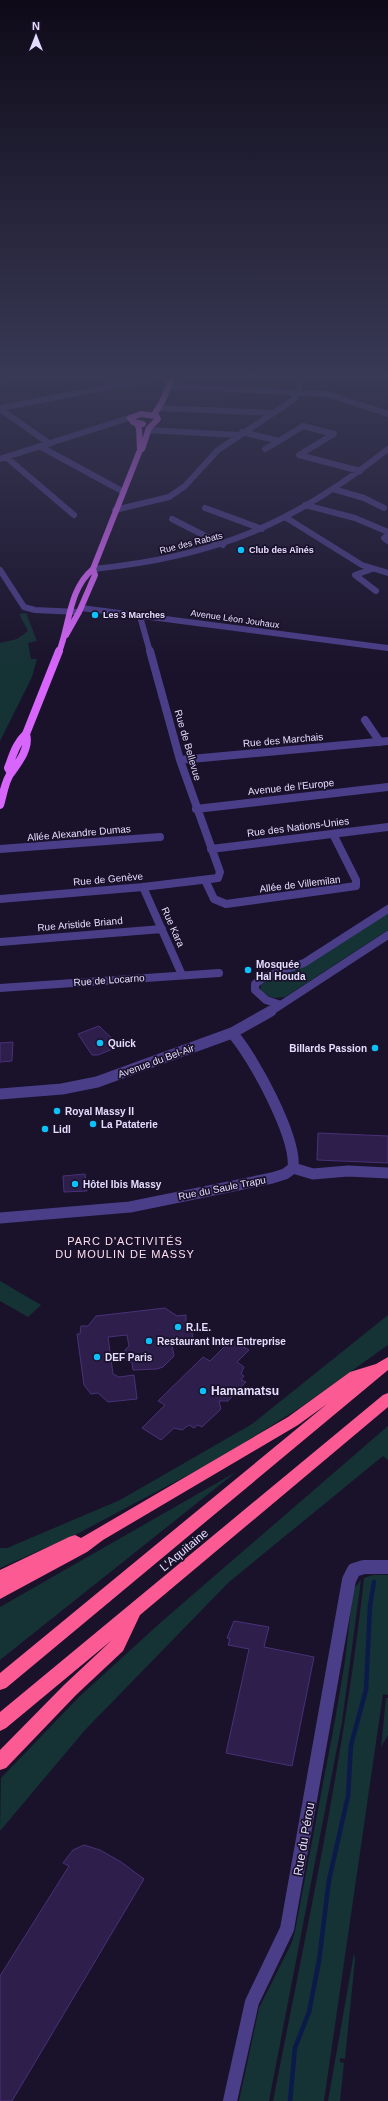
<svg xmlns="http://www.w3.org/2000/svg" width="388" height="2101" viewBox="0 0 388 2101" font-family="Arial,sans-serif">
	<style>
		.green { fill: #153235 }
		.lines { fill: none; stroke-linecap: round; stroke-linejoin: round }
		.stream { stroke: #0c1a4a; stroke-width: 4.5 }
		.building { fill: #2e1e4c; stroke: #483177 }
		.minor-far3 { stroke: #4b3e89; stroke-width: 6 }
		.minor-far2 { stroke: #4b3e89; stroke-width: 8 }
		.minor-far1 { stroke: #4b3e89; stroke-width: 11 }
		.minor { stroke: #4b3e89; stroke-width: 14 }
		.major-far1 { stroke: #d866fc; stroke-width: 6 }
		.major { stroke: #d866fc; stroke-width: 8 }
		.highway { fill: #fc5a92; fill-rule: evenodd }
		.poi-dot { fill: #0dc2fa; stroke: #1a122b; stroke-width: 1.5 }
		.labels { text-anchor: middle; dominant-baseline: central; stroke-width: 3.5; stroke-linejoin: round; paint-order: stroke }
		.far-street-label { font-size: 9px; fill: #e5ddfe; stroke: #1a122b }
		.far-poi-label { font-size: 9px; font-weight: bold; fill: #e5ddfe; stroke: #1a122b; text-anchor: start }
		.street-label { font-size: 10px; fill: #e5ddfe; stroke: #1a122b }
		.poi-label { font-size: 10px; font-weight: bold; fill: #e5ddfe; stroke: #1a122b; text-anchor: start }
		.neighbourhood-label { font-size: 11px; letter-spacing: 1px; fill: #fedfef; stroke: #1a122b }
		.near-poi-label { font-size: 12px; font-weight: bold; fill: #e5ddfe; stroke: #1a122b; text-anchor: start }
		.near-street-label { font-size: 12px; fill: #e5ddfe; stroke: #1a122b }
	</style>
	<rect width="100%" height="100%" fill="#1a122b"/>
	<path class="green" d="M26 613 37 641 28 643 31 659H37L32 677 0 741V643L17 639 28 631 19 614Z
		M388 912V930L285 997C274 999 266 998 260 988L262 982Z
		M0 1281 41 1305 28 1317 0 1301Z
		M388 1315V1345L301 1407 220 1458 75 1535 0 1568V1548H7L120 1500 252 1424Z
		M388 1426V1460L383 1456 229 1582 85 1730 0 1831 1 1778 80 1696 160 1623Z
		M236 1472 15 1648 0 1660V1607Z
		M373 1575H388V1695L383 1694 324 2101H273C307 1927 345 1754 364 1578Z
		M361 1580 342 1722 269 2101H239L259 2008 292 1942 295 1931 335 1720 345 1661 353 1590Z
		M386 1698H388V1735L381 1747Z
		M354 1953 355 1960 345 2059 340 2058V2062L344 2063 340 2101H328Z"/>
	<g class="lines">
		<path class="stream" d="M290 2101 295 2048 309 2012 319 1961 329 1880 348 1796 351 1745 366 1690 370 1606 374 1582"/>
	</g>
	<path class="building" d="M99 1026 120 1046 98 1055H92L78 1034Z
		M13 1042 12 1061 0 1062V1043Z
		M318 1133 388 1136V1163L317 1160Z
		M85 1174 87 1191 64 1192 63 1176Z
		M165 1308 177 1316 186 1315V1323L190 1322 194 1343 172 1345 174 1356 163 1367 157 1369 133 1370 132 1363 126 1360 125 1350 129 1346 127 1335 108 1337 113 1374 119 1377 134 1375 137 1399 108 1402 98 1393 91 1394 84 1385 77 1334H80L81 1326H88L96 1316Z
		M231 1340 249 1350 237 1362 244 1367 241 1374 244 1376 241 1380 246 1382 228 1401H219L221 1409 202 1427 198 1425 194 1428 189 1425 182 1430 174 1428 161 1440 142 1428 165 1405 158 1401 203 1357 210 1361Z
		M234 1621 269 1627 264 1647 314 1657 292 1766 226 1753 249 1649 228 1645 230 1639 227 1638Z
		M84 1845 100 1850 121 1862 144 1879 12 2101H0V1976L69 1866 63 1863 73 1850Z"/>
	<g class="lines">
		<path class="minor-far3" d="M0 380 7 378
			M164 380 169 386 327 394 388 414
			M0 408 156 378
			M158 408 273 413
			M0 409 50 444
			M148 430 238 435
			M242 432 279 441 303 426 334 434 299 455 360 471
			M41 447 122 491
			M265 449 279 441
			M6 457 74 515
			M0 459 132 417
			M333 489 364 498 384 508
			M305 505 355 518 388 532
			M205 508 262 529
			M115 510 169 497 185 486 218 450 293 400 297 394 301 378
			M285 517 362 565 388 573
			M172 519 223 545
			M388 534 384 538 388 541
			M93 569C214 557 292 525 388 449
			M372 569 355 575 376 591
			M0 570 24 607 35 610 79 612
			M81 608 388 648
			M143 616 141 620 150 652"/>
		<path class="minor-far2" d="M365 720 380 742
			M180 760 388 741
			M196 809 388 787
			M0 849 160 837
			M211 849 388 827
			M205 880 214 899 226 904 356 886V880L333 834
			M143 887 182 975
			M0 899 143 887 218 878 220 872 180 760 150 651
			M0 942 162 929
			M0 988 219 973
			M281 1005 266 1000 255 990V984L264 977 304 963 388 909
			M270 1012 388 935"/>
		<path class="minor-far1" d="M0 1094 62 1089 97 1082 232 1033 271 1011
			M293 1168 313 1174 348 1171 388 1173
			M0 1218 130 1207 272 1178 285 1174 293 1168C297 1138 253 1056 232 1033"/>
		<path class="minor" d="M230 2101 252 2002 287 1929 349 1580 354 1570 364 1567H388"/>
		<path class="major-far1" d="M143 424 133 422 130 418 141 414 156 416
			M142 449 149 428 158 419 155 413 162 402 172 378
			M93 569 140 450 139 428 136 423
			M66 635 79 612 95 575 93 569
			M59 652C70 625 68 590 93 569"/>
		<path class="major" d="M11 773 8 768C13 755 16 743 26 734L59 651
			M0 805C3 796 5 780 11 773 19 762 30 748 26 734"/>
		<path class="highway" d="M388 1357V1370L6 1688 0 1690V1673L327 1404 298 1425 103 1540 87 1552 0 1599V1570L69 1537 75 1535 81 1538 288 1417 350 1372 376 1364Z
			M388 1393V1407L140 1615 123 1651 76 1695 6 1768 0 1770V1750L64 1685 112 1640 6 1728 0 1731V1712L383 1395Z"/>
	</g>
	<linearGradient id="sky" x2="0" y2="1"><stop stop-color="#0e0a18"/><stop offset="0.56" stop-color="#383955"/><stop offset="1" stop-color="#383955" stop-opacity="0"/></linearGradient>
	<rect width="388" height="672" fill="url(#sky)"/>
	<g class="poi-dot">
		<circle cx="241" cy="550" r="4"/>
		<circle cx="95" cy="615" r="4"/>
		<circle cx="248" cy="970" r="4"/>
		<circle cx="100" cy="1043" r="4"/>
		<circle cx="375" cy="1048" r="4"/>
		<circle cx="57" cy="1111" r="4"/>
		<circle cx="93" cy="1124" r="4"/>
		<circle cx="45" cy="1129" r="4"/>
		<circle cx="75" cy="1184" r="4"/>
		<circle cx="178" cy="1327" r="4"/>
		<circle cx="149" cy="1341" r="4"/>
		<circle cx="97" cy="1357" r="4"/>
		<circle cx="203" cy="1391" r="4"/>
	</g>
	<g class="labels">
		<g class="far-street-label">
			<text transform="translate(191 543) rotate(-14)">Rue des Rabats</text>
			<text transform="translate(235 619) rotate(8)">Avenue Léon Jouhaux</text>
		</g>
		<g class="far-poi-label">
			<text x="249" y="550">Club des Aînés</text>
			<text x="103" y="615">Les 3 Marches</text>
		</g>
		<g class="street-label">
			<text transform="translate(283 740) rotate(-5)">Rue des Marchais</text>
			<text transform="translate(188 745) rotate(74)">Rue de Bellevue</text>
			<text transform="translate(291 787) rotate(-6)">Avenue de l'Europe</text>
			<text transform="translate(298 827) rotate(-7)">Rue des Nations-Unies</text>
			<text transform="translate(79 833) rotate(-5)">Allée Alexandre Dumas</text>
			<text transform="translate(108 879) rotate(-5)">Rue de Genève</text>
			<text transform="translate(300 884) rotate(-7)">Allée de Villemilan</text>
			<text transform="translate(80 924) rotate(-5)">Rue Aristide Briand</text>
			<text transform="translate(173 927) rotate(66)">Rue Kara</text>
			<text transform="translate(109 980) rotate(-4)">Rue de Locarno</text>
			<text transform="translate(156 1061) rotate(-20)">Avenue du Bel-Air</text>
			<text transform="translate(222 1188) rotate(-11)">Rue du Saule Trapu</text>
		</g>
		<g class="poi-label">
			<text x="256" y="964">Mosquée<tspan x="256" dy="12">Hal Houda</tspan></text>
			<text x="108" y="1043">Quick</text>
			<text x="367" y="1048" text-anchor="end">Billards Passion</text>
			<text x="65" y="1111">Royal Massy II</text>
			<text x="101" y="1124">La Pataterie</text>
			<text x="53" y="1129">Lidl</text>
			<text x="83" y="1184">Hôtel Ibis Massy</text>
			<text x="186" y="1327">R.I.E.</text>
			<text x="157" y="1341">Restaurant Inter Entreprise</text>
			<text x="105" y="1357">DEF Paris</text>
		</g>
		<g class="neighbourhood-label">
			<text x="125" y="1241">PARC D'ACTIVITÉS<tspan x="125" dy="13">DU MOULIN DE MASSY</tspan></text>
		</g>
		<g class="near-poi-label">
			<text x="211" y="1391">Hamamatsu</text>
		</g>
		<g class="near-street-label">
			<text transform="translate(184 1550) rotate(-40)">L'Aquitaine</text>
			<text transform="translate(304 1839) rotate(-80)">Rue du Pérou</text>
		</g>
	</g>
	<g transform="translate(36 36)" stroke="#1a122b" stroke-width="3" paint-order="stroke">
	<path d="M0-3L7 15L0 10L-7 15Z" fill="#e5ddfe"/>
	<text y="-6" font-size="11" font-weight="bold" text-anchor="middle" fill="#e5ddfe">N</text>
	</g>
</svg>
